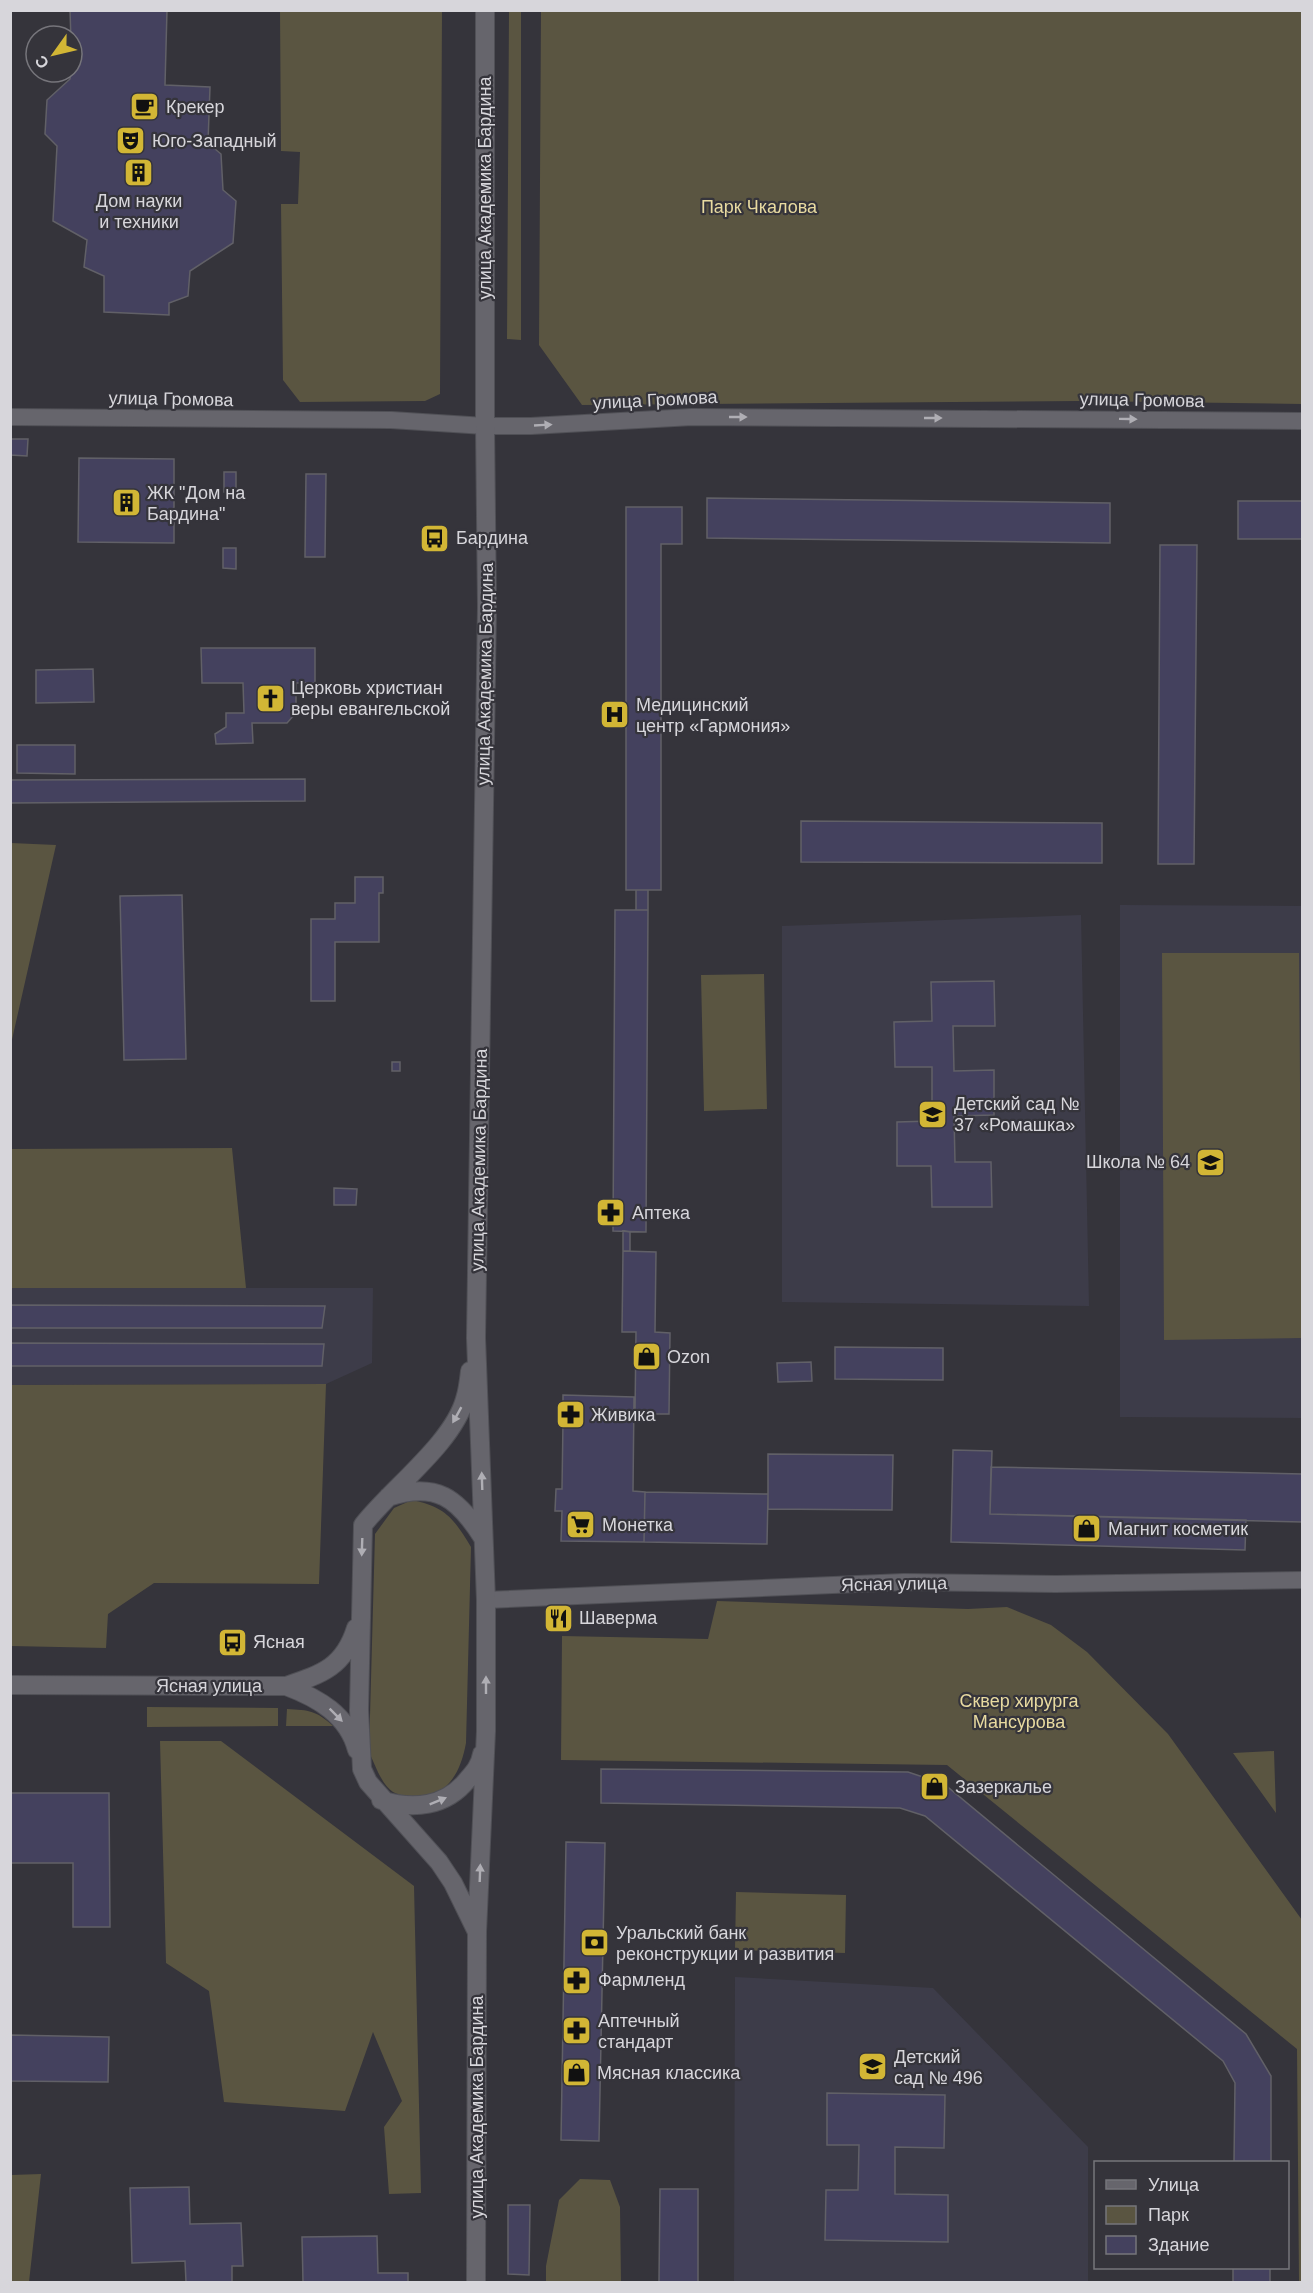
<svg xmlns="http://www.w3.org/2000/svg" width="1313" height="2293" viewBox="0 0 1313 2293" font-family="Helvetica,sans-serif">
	<style>
		.built { fill: #3d3c49 }
		.green { fill: #5a5541 }
		.building { fill: #44415e; stroke: #616067; stroke-width: 1.5 }
		.lines { fill: none; stroke-linecap: round; stroke-linejoin: round }
		.street-casing { stroke: #505056; stroke-width: 18 }
		.secondary-casing { stroke: #505056; stroke-width: 20 }
		.street { stroke: #66656c; stroke-width: 16 }
		.secondary { stroke: #66656c; stroke-width: 18 }
		.oneway { fill: #afaeb4 }
		.labels { text-anchor: middle; dominant-baseline: central; stroke-width: 4.5; stroke-linejoin: round; paint-order: stroke }
		.poi-label { font-size: 18px; fill: #d7d6db; stroke: #35343b; text-anchor: start }
		.street-label { font-size: 18px; fill: #d7d6db; stroke: #35343b }
		.park-label { font-size: 18px; fill: #e8daa0; stroke: #35343b }
	</style>
	<rect width="100%" height="100%" fill="#35343b"/>
	<path class="built" d="M1120 905 1302 906V1418L1120 1417Z
		M1081 915 1089 1306 782 1302V926Z
		M10 1288H373L372 1363 326 1384 11 1385Z
		M735 1977 933 1988 1088 2147V2282H734Z"/>
	<path class="green" d="M280 11H442L440 394 425 401 300 402 283 380 281 204H298L300 152 281 151Z
		M521 11V340L507 339 509 11Z
		M541 11H1302V404L1079 401 582 405 539 345Z
		M11 843 56 845 11 1044 10 843Z
		M1162 953H1299L1302 1338 1164 1340Z
		M764 974 767 1109 704 1111 701 975Z
		M232 1148 246 1288H11V1149Z
		M326 1384 319 1584 154 1583 108 1614 106 1648 11 1646V1385Z
		M412 1500C446 1507 454 1519 471 1547L466 1743C461 1771 448 1798 415 1797 409 1797 398 1795 393 1792 381 1784 375 1764 369 1752L375 1534 394 1508Z
		M717 1601 968 1609 1007 1607 1051 1625 1087 1652 1168 1734 1302 1920V2282H1299L1297 2049 947 1765 561 1760 562 1636 708 1639Z
		M147 1707 278 1708V1726L147 1727Z
		M287 1709C309 1710 317 1711 333 1726H286Z
		M160 1741H221L414 1886 421 2193 389 2194 384 2127 402 2101 373 2032 345 2111 224 2102 209 1991 166 1963Z
		M1274 1751 1276 1813 1233 1753Z
		M736 1892 846 1895 845 1953 735 1950Z
		M41 2174 29 2282H11V2175Z
		M580 2179 610 2180 620 2207 621 2282H546V2266L559 2200Z"/>
	<path class="building" d="M70 10H167L165 85 210 87 208 143 221 154 223 190 236 201 233 243 190 271 188 296 169 303V315L104 312V276L84 267 87 240 53 221 57 146 45 134 47 100 70 79V72H72Z
		M10 439H28L27 456 10 455Z
		M79 458 174 459V543L78 542Z
		M224 472H236V492H224Z
		M306 474H326L325 557H305Z
		M707 498 1110 503V543L707 538Z
		M1238 501H1302V539H1238Z
		M626 507H682V544H661V890H626Z
		M1160 545H1197L1194 864H1158Z
		M223 548H236V569L223 568Z
		M201 648H315V683H296V713L287 723H252L253 743 216 744 215 734 226 727V713H244L243 683H202Z
		M93 669 94 702 36 703V670Z
		M17 745H75V774L17 773Z
		M305 779V801L10 803V780Z
		M801 821 1102 823V863L801 862Z
		M355 877H383V893H379V942H335V1001H311V919H335V903H355Z
		M636 890H648V910H636Z
		M182 895 186 1059 124 1060 120 896Z
		M615 910H648L646 1232 613 1231Z
		M994 981 995 1026H953L954 1071 994 1070V1115L954 1116 955 1162H991L992 1207H932L931 1166H897V1122L932 1121V1067H895L894 1022 932 1021 931 982Z
		M392 1062H400V1071H392Z
		M334 1188 357 1189 356 1205H334Z
		M623 1231 630 1232V1251H623Z
		M623 1251 656 1252 655 1332 670 1333 669 1414H635L636 1332H622Z
		M10 1305 325 1306 322 1328H10Z
		M10 1343 324 1344 322 1366H10Z
		M835 1347 943 1348V1380L835 1379Z
		M811 1362 812 1381 778 1382 777 1363Z
		M563 1395 634 1397 633 1491 645 1492 644 1542 561 1541 562 1511H555L556 1489H562L563 1421H559V1406H563Z
		M953 1450 992 1451 990 1514 1246 1520 1245 1550 951 1542Z
		M768 1454 893 1455 892 1510 768 1509Z
		M991 1467 1302 1474V1522L990 1514Z
		M645 1492 768 1494 767 1544 644 1542Z
		M547 1610H570V1626H546Z
		M601 1769 908 1772 944 1784 1246 2034 1271 2076V2162H1234L1235 2083 1223 2061 925 1816 900 1808 601 1803Z
		M10 1793H109L110 1927H73V1863H10Z
		M566 1842 605 1843 599 2141 561 2140Z
		M10 2035 109 2037 108 2082 10 2081Z
		M827 2093 945 2095 944 2148 895 2147V2194L948 2195V2242L825 2240 826 2190H858L859 2145H827Z
		M189 2187 190 2224 241 2223 243 2266H232V2282H186L185 2261 132 2263 130 2188Z
		M660 2189H698V2282H659Z
		M508 2205H530L529 2275 508 2274Z
		M377 2236 378 2273H408V2282H303L302 2237Z
		M1233 2268H1270V2282H1233Z"/>
	<g class="lines">
		<defs>
			<path id="street" d="M10 417 391 420 485 426H531L692 417 1302 421
				M486 1600 904 1582 1056 1584 1302 1580"/>
			<path id="secondary" d="M470 1371C469 1380 468 1390 465 1399 453 1443 392 1488 363 1525L359 1710 362 1769 368 1782 439 1862 453 1883 476 1930
				M388 1497C436 1481 458 1498 483 1538
				M10 1685 286 1686C318 1698 348 1715 357 1750
				M286 1686C322 1674 344 1667 356 1628
				M381 1800C413 1810 446 1807 468 1779 475 1771 480 1765 482 1754
				M476 2282 477 1932 486 1731V1600L476 1338 487 606 485 426V10"/>
		</defs>
		<use href="#street" class="street-casing"/>
		<use href="#secondary" class="secondary-casing"/>
		<use href="#street" class="street"/>
		<use href="#secondary" class="secondary"/>
	</g>
	<defs><path id="oneway-solid" d="M-6-.8H1V-3.2L6.5 0L1 3.2V.8H-6Z" transform="scale(1.5)"/></defs>
	<g class="oneway">
		<use href="#oneway-solid" transform="translate(738 417)"/>
		<use href="#oneway-solid" transform="translate(933 418)"/>
		<use href="#oneway-solid" transform="translate(1128 419) rotate(1)"/>
		<use href="#oneway-solid" transform="translate(543 425) rotate(-3)"/>
		<use href="#oneway-solid" transform="translate(457 1415) rotate(119)"/>
		<use href="#oneway-solid" transform="translate(482 1481) rotate(-92)"/>
		<use href="#oneway-solid" transform="translate(362 1547) rotate(92)"/>
		<use href="#oneway-solid" transform="translate(486 1685) rotate(-90)"/>
		<use href="#oneway-solid" transform="translate(336 1715) rotate(45)"/>
		<use href="#oneway-solid" transform="translate(438 1801) rotate(-22)"/>
		<use href="#oneway-solid" transform="translate(480 1873) rotate(-88)"/>
	</g>
	<defs>
		<symbol id="cafe-square" viewBox="-11 -11 22 22"><rect x="-9" y="-9" width="18" height="18" rx="4" fill="#d2b635" stroke="#35343b"/><path d="M-5.5-4.5H6V0H3Q3 3.5 0 3.5H-2.5Q-5.5 3.5-5.5 0ZM3-3.2v2h1.7v-2ZM-6 4.5H4V6H-6Z" fill="#111"/></symbol>
		<symbol id="theatre-square" viewBox="-11 -11 22 22"><rect x="-9" y="-9" width="18" height="18" rx="4" fill="#d2b635" stroke="#35343b"/><path d="M-5-5.5Q0-4 5-5.5V0Q5 5 0 6Q-5 5-5 0ZM-3.3-2.5H-1v1.5H-3.3ZM1-2.5H3.3v1.5H1ZM-2.8 1Q0 5.5 2.8 1Z" fill="#111"/></symbol>
		<symbol id="building-square" viewBox="-11 -11 22 22"><rect x="-9" y="-9" width="18" height="18" rx="4" fill="#d2b635" stroke="#35343b"/><path d="M-4-6H4V6H1V3H-1V6H-4ZM-2.5-4.3h1.7v1.8h-1.7ZM.8-4.3h1.7v1.8H.8ZM-2.5-1h1.7V.8h-1.7ZM.8-1h1.7V.8H.8Z" fill="#111"/></symbol>
		<symbol id="bus-square" viewBox="-11 -11 22 22"><rect x="-9" y="-9" width="18" height="18" rx="4" fill="#d2b635" stroke="#35343b"/><path d="M-5-6H5V4H4V6H2V4H-2V6H-4V4H-5ZM-3.5-4V0h7V-4ZM-3.5 1.2v1.5H-2V1.2ZM2 1.2v1.5H3.5V1.2Z" fill="#111"/></symbol>
		<symbol id="church-square" viewBox="-11 -11 22 22"><rect x="-9" y="-9" width="18" height="18" rx="4" fill="#d2b635" stroke="#35343b"/><path d="M-1.2-6h2.4v3.5h3.3v2.4h-3.3V6h-2.4V-.1h-3.3v-2.4h3.3Z" fill="#111"/></symbol>
		<symbol id="hospital-square" viewBox="-11 -11 22 22"><rect x="-9" y="-9" width="18" height="18" rx="4" fill="#d2b635" stroke="#35343b"/><path d="M-5-5h3v3.5h4V-5h3V5h-3V1.5h-4V5h-3Z" fill="#111"/></symbol>
		<symbol id="school-square" viewBox="-11 -11 22 22"><rect x="-9" y="-9" width="18" height="18" rx="4" fill="#d2b635" stroke="#35343b"/><path d="M0-5L7-2L0 1L-7-2ZM-4 1L0 2.5L4 1V4Q0 6-4 4Z" fill="#111"/></symbol>
		<symbol id="pharmacy-square" viewBox="-11 -11 22 22"><rect x="-9" y="-9" width="18" height="18" rx="4" fill="#d2b635" stroke="#35343b"/><path d="M-2-6h4v4h4v4h-4v4h-4v-4h-4v-4h4Z" fill="#111"/></symbol>
		<symbol id="shop-square" viewBox="-11 -11 22 22"><rect x="-9" y="-9" width="18" height="18" rx="4" fill="#d2b635" stroke="#35343b"/><path d="M-5-2.5h2.3a2.7 3.5 0 0 1 5.4 0H5L5.5 6h-11ZM-1.5-2.5h3a1.5 2.3 0 0 0-3 0Z" fill="#111"/></symbol>
		<symbol id="supermarket-square" viewBox="-11 -11 22 22"><rect x="-9" y="-9" width="18" height="18" rx="4" fill="#d2b635" stroke="#35343b"/><path d="M-6-5.5h2.5l.6 2H6L4.5 2H-2.5L-4.4-4H-6ZM-1.5 3.2a1.3 1.3 0 1 0 .1 0ZM3 3.2a1.3 1.3 0 1 0 .1 0Z" fill="#111"/></symbol>
		<symbol id="restaurant-square" viewBox="-11 -11 22 22"><rect x="-9" y="-9" width="18" height="18" rx="4" fill="#d2b635" stroke="#35343b"/><path d="M-5-6h1v4h1v-4h1v4h1v-4h1v5L-1.5 .5V6h-2V.5L-5-1ZM5-6V6H3V1.5H1.5Q1.5-4 5-6Z" fill="#111"/></symbol>
		<symbol id="bank-square" viewBox="-11 -11 22 22"><rect x="-9" y="-9" width="18" height="18" rx="4" fill="#d2b635" stroke="#35343b"/><path d="M-6-4H6V4H-6ZM0-2.3a2.3 2.3 0 1 0 0 4.6a2.3 2.3 0 1 0 0-4.6Z" fill="#111"/></symbol>
	</defs>
	<g fill-rule="evenodd">
		<use href="#cafe-square" x="128" y="90" width="33" height="33"/>
		<use href="#theatre-square" x="114" y="124" width="33" height="33"/>
		<use href="#building-square" x="122" y="156" width="33" height="33"/>
		<use href="#building-square" x="110" y="486" width="33" height="33"/>
		<use href="#bus-square" x="418" y="522" width="33" height="33"/>
		<use href="#church-square" x="254" y="682" width="33" height="33"/>
		<use href="#hospital-square" x="598" y="698" width="33" height="33"/>
		<use href="#school-square" x="916" y="1098" width="33" height="33"/>
		<use href="#school-square" x="1194" y="1146" width="33" height="33"/>
		<use href="#pharmacy-square" x="594" y="1196" width="33" height="33"/>
		<use href="#shop-square" x="630" y="1340" width="33" height="33"/>
		<use href="#pharmacy-square" x="554" y="1398" width="33" height="33"/>
		<use href="#supermarket-square" x="564" y="1508" width="33" height="33"/>
		<use href="#shop-square" x="1070" y="1512" width="33" height="33"/>
		<use href="#restaurant-square" x="542" y="1602" width="33" height="33"/>
		<use href="#bus-square" x="216" y="1626" width="33" height="33"/>
		<use href="#shop-square" x="918" y="1770" width="33" height="33"/>
		<use href="#bank-square" x="578" y="1926" width="33" height="33"/>
		<use href="#pharmacy-square" x="560" y="1964" width="33" height="33"/>
		<use href="#pharmacy-square" x="560" y="2014" width="33" height="33"/>
		<use href="#school-square" x="856" y="2050" width="33" height="33"/>
		<use href="#shop-square" x="560" y="2056" width="33" height="33"/>
	</g>
	<g class="labels">
		<g class="poi-label">
			<text x="166" y="107">Крекер</text>
			<text x="152" y="141">Юго-Западный</text>
			<text x="139" y="201" text-anchor="middle">Дом науки<tspan x="139" dy="21">и техники</tspan></text>
			<text x="147" y="493">ЖК "Дом на<tspan x="147" dy="21">Бардина"</tspan></text>
			<text x="456" y="538">Бардина</text>
			<text x="291" y="688">Церковь христиан<tspan x="291" dy="21">веры евангельской</tspan></text>
			<text x="636" y="705">Медицинский<tspan x="636" dy="21">центр «Гармония»</tspan></text>
			<text x="954" y="1104">Детский сад №<tspan x="954" dy="21">37 «Ромашка»</tspan></text>
			<text x="1190" y="1162" text-anchor="end">Школа № 64</text>
			<text x="632" y="1213">Аптека</text>
			<text x="667" y="1357">Ozon</text>
			<text x="591" y="1415">Живика</text>
			<text x="602" y="1525">Монетка</text>
			<text x="1108" y="1529">Магнит косметик</text>
			<text x="579" y="1618">Шаверма</text>
			<text x="253" y="1642">Ясная</text>
			<text x="955" y="1787">Зазеркалье</text>
			<text x="616" y="1933">Уральский банк<tspan x="616" dy="21">реконструкции и развития</tspan></text>
			<text x="598" y="1980">Фармленд</text>
			<text x="598" y="2021">Аптечный<tspan x="598" dy="21">стандарт</tspan></text>
			<text x="894" y="2057">Детский<tspan x="894" dy="21">сад № 496</tspan></text>
			<text x="597" y="2073">Мясная классика</text>
		</g>
		<g class="street-label">
			<text transform="translate(485 188) rotate(-90)">улица Академика Бардина</text>
			<text transform="translate(171 399) rotate(1)">улица Громова</text>
			<text transform="translate(655 400) rotate(-3)">улица Громова</text>
			<text transform="translate(1142 400) rotate(1)">улица Громова</text>
			<text transform="translate(485 674) rotate(-89)">улица Академика Бардина</text>
			<text transform="translate(479 1160) rotate(-89)">улица Академика Бардина</text>
			<text transform="translate(894 1584) rotate(-1)">Ясная улица</text>
			<text x="209" y="1686">Ясная улица</text>
			<text transform="translate(477 2107) rotate(-90)">улица Академика Бардина</text>
		</g>
		<g class="park-label">
			<text x="759" y="207">Парк Чкалова</text>
			<text x="1019" y="1701">Сквер хирурга<tspan x="1019" dy="21">Мансурова</tspan></text>
		</g>
	</g>
	<rect width="1313" height="2293" fill="none" stroke="#d7d6db" stroke-width="24"/>
	<rect x="1094" y="2161" width="195" height="108" fill="#35343b" stroke="#76757b" stroke-width="1.5"/>
	<rect x="1106" y="2180" width="30" height="9" fill="#66656c" stroke="#76757b" stroke-width="1.5"/>
	<text x="1148" y="2191" font-size="18" fill="#d7d6db">Улица</text>
	<rect x="1106" y="2206" width="30" height="18" fill="#5a5541" stroke="#76757b" stroke-width="1.5"/>
	<text x="1148" y="2221" font-size="18" fill="#d7d6db">Парк</text>
	<rect x="1106" y="2236" width="30" height="18" fill="#44415e" stroke="#76757b" stroke-width="1.5"/>
	<text x="1148" y="2251" font-size="18" fill="#d7d6db">Здание</text>
	<g transform="translate(54 54) rotate(236)"><circle r="28" fill="#35343b" stroke="#76757b" stroke-width="1.5"/>
	<path d="M0-4.5L10 22L0 15L-10 22Z" fill="#d2b635"/>
	<text y="-9" font-size="16" font-weight="bold" text-anchor="middle" fill="#d7d6db">С</text>
	</g>
</svg>
